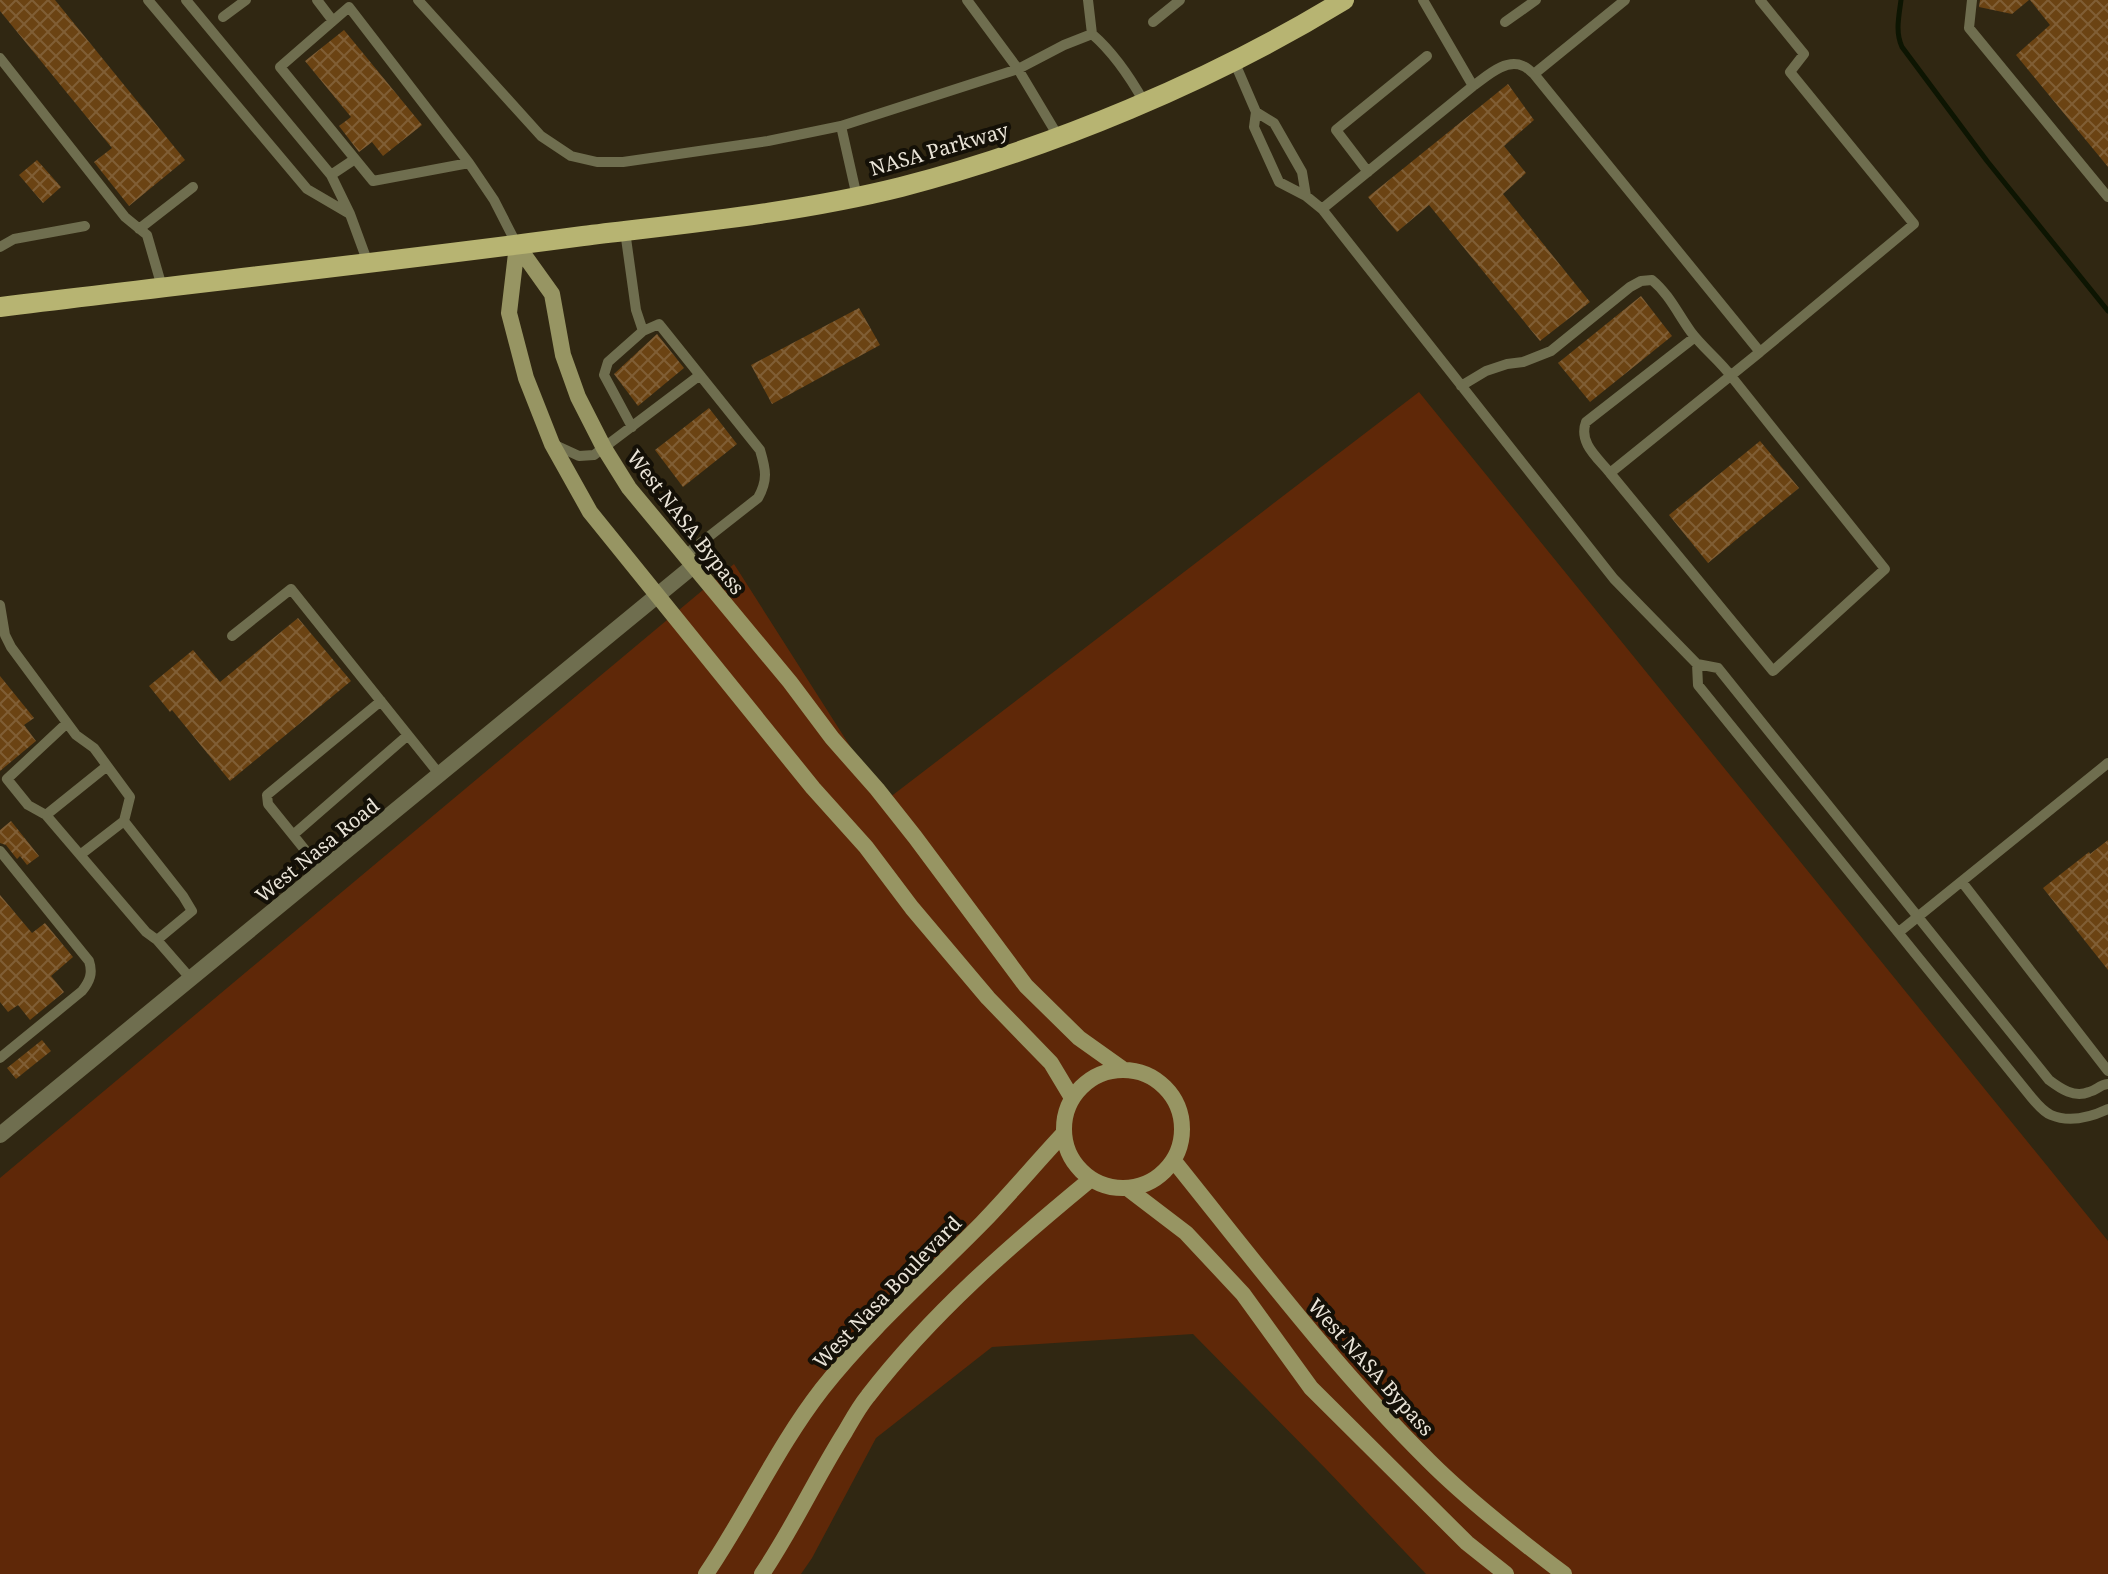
<svg xmlns="http://www.w3.org/2000/svg" width="2108" height="1574" viewBox="0 0 2108 1574" font-family="'Noto Serif',serif">
	<style>
		.green { fill: #5f2808 }
		.lines { fill: none; stroke-linecap: round; stroke-linejoin: round }
		.stream { stroke: #0d1502; stroke-width: 5 }
		.building { fill: url(#building-cross-hatch) }
		.lane { stroke: #6f6e4f; stroke-width: 10 }
		.street { stroke: #6f6e4f; stroke-width: 16 }
		.secondary { stroke: #979563; stroke-width: 16 }
		.primary { stroke: #b7b472; stroke-width: 20 }
		.labels { text-anchor: middle; dominant-baseline: central; stroke-width: 8; stroke-linejoin: round; paint-order: stroke }
		.street-label { font-size: 20px; fill: #eae4d8; stroke: #141007 }
	</style>
	<defs>
		<pattern id="building-cross-hatch" width="8" height="8" patternUnits="userSpaceOnUse" patternTransform="scale(2)"><rect width="8" height="8" fill="#6b4313"/><path d="M0 0l8 8M0 8l8-8" fill="none" stroke="#805e35"/></pattern>
	</defs>
	<rect width="100%" height="100%" fill="#302712"/>
	<path class="green" d="M1419 392 2108 1241V1574H1426L1326 1469 1193 1334 992 1347 876 1438 812 1558 801 1574H0V1178L734 564 885 801Z"/>
	<g class="lines">
		<path class="stream" d="M1901 0C1899 16 1895 32 1902 47L1987 161 2108 311"/>
	</g>
	<path class="building" d="M0 0H55L185 160 129 206 94 162 112 148 0 11Z
		M1980 0H2029L2012 14 1979 7Z
		M2030 0H2108V167L2016 55 2050 25Z
		M344 30 422 125 383 156 372 142 359 152 339 126 351 117 305 61Z
		M1508 84 1534 120 1504 146 1526 173 1503 194 1590 302 1540 341 1429 205 1397 232 1368 197Z
		M37 160 61 187 43 203 19 175Z
		M1641 296 1672 336 1590 402 1558 363Z
		M859 308 880 345 772 404 751 365Z
		M657 334 684 368 638 406 614 374Z
		M709 408 737 444 683 487 655 450Z
		M1760 441 1799 488 1708 563 1669 515Z
		M298 618 351 681 230 781 172 710 170 712 149 686 193 650 220 682Z
		M0 676 34 718 24 725 36 741 0 771Z
		M11 821 39 856 27 865 20 856 17 859 6 845 0 843V830Z
		M2108 840V970L2043 888 2089 852 2090 854Z
		M0 895 32 933 45 923 73 957 51 976 64 992 30 1020 18 1005 8 1012 0 1002Z
		M42 1040 51 1051 16 1079 7 1068Z"/>
	<g class="lines">
		<path class="lane" d="M148 0 307 189 348 213
			M186 0 331 175 350 214 368 263
			M317 0 333 21
			M418 0 541 136 571 156 597 162H623L768 141 841 126 857 197
			M967 0 1018 69 1058 136
			M1088 0 1092 34C1114 53 1130 77 1144 102
			M1423 0 1473 86C1486 77 1505 58 1523 66 1527 67 1530 71 1534 74L1760 352 1610 473 1773 671 1885 569 1731 376C1719 360 1703 348 1691 332 1678 314 1669 294 1652 280L1641 281 1630 287 1551 351 1523 362 1507 364 1486 371 1461 386
			M1760 0 1804 54 1790 72 1914 224 1760 352
			M1972 0 1969 28 2108 197
			M349 7 469 163 373 181 280 67Z
			M223 17 246 0
			M1153 22 1180 0
			M1505 22 1536 0
			M0 58 125 217 147 235 162 287
			M1234 61 1256 112 1254 127 1279 182 1306 196 1322 209
			M1534 74 1625 0
			M1473 86 1322 209 1614 579 1697 664 1718 668 2049 1080C2061 1089 2074 1098 2089 1092 2097 1090 2099 1085 2108 1084
			M1256 112 1274 123 1302 172 1306 196
			M841 126 1018 69 1064 45 1092 34
			M469 163 494 200 517 245
			M1368 172 1336 130 1427 56
			M331 175 355 159
			M139 229 193 187
			M625 231 636 310 643 331 659 324 760 450C766 470 768 480 758 498L684 556
			M0 247 14 239 85 226
			M632 427 604 375 608 362 643 331
			M555 445 579 456 594 455 700 375
			M1610 473C1598 458 1578 443 1586 422L1695 337
			M0 605 5 635 11 647 76 735 94 748 130 797 124 821 80 855
			M232 636 291 589 440 775
			M1697 664 1698 685 2032 1098C2037 1104 2044 1112 2051 1115 2070 1123 2091 1117 2108 1109
			M107 766 46 815 146 932 157 940
			M46 815 28 805 7 779 67 723
			M124 821 183 896 192 911 157 940 191 979
			M293 835 408 735
			M0 851 89 961C93 973 90 981 82 991L0 1058
			M322 871 268 804 267 795 381 701
			M1962 882 2108 1071
			M1899 932 2108 763"/>
		<path class="street" d="M0 1135 692 567"/>
		<path class="secondary" d="M517 245 509 313 526 378 552 444 590 512 813 788 866 847 912 908 988 998 1051 1063 1072 1098
			M517 245 552 294 563 355 578 397 604 448 629 488 790 682 832 738 877 789 915 837 1026 986 1079 1038 1124 1070
			M1064 1129a59 59 0 1 1 118 0a59 59 0 1 1-118 0Z
			M1174 1161C1256 1263 1336 1369 1429 1461 1469 1501 1519 1540 1564 1574
			M1127 1188 1186 1233 1243 1294 1311 1388 1467 1543 1506 1574
			M706 1574C747 1514 777 1447 822 1389 870 1328 928 1278 982 1223 1010 1194 1036 1163 1064 1133
			M762 1574C793 1528 816 1478 845 1432 852 1420 859 1407 868 1396 932 1313 1011 1245 1091 1179"/>
		<path class="primary" d="M0 307C194 283 389 262 583 236 689 223 797 213 901 187 1051 148 1212 81 1344 0"/>
	</g>
	<g class="labels">
		<g class="street-label">
			<text transform="translate(939 149) rotate(-16)">NASA Parkway</text>
			<text transform="translate(686 522) rotate(52)">West NASA Bypass</text>
			<text transform="translate(317 850) rotate(-39)">West Nasa Road</text>
			<text transform="translate(887 1292) rotate(-46)">West Nasa Boulevard</text>
			<text transform="translate(1371 1367) rotate(48)">West NASA Bypass</text>
		</g>
	</g>
</svg>
